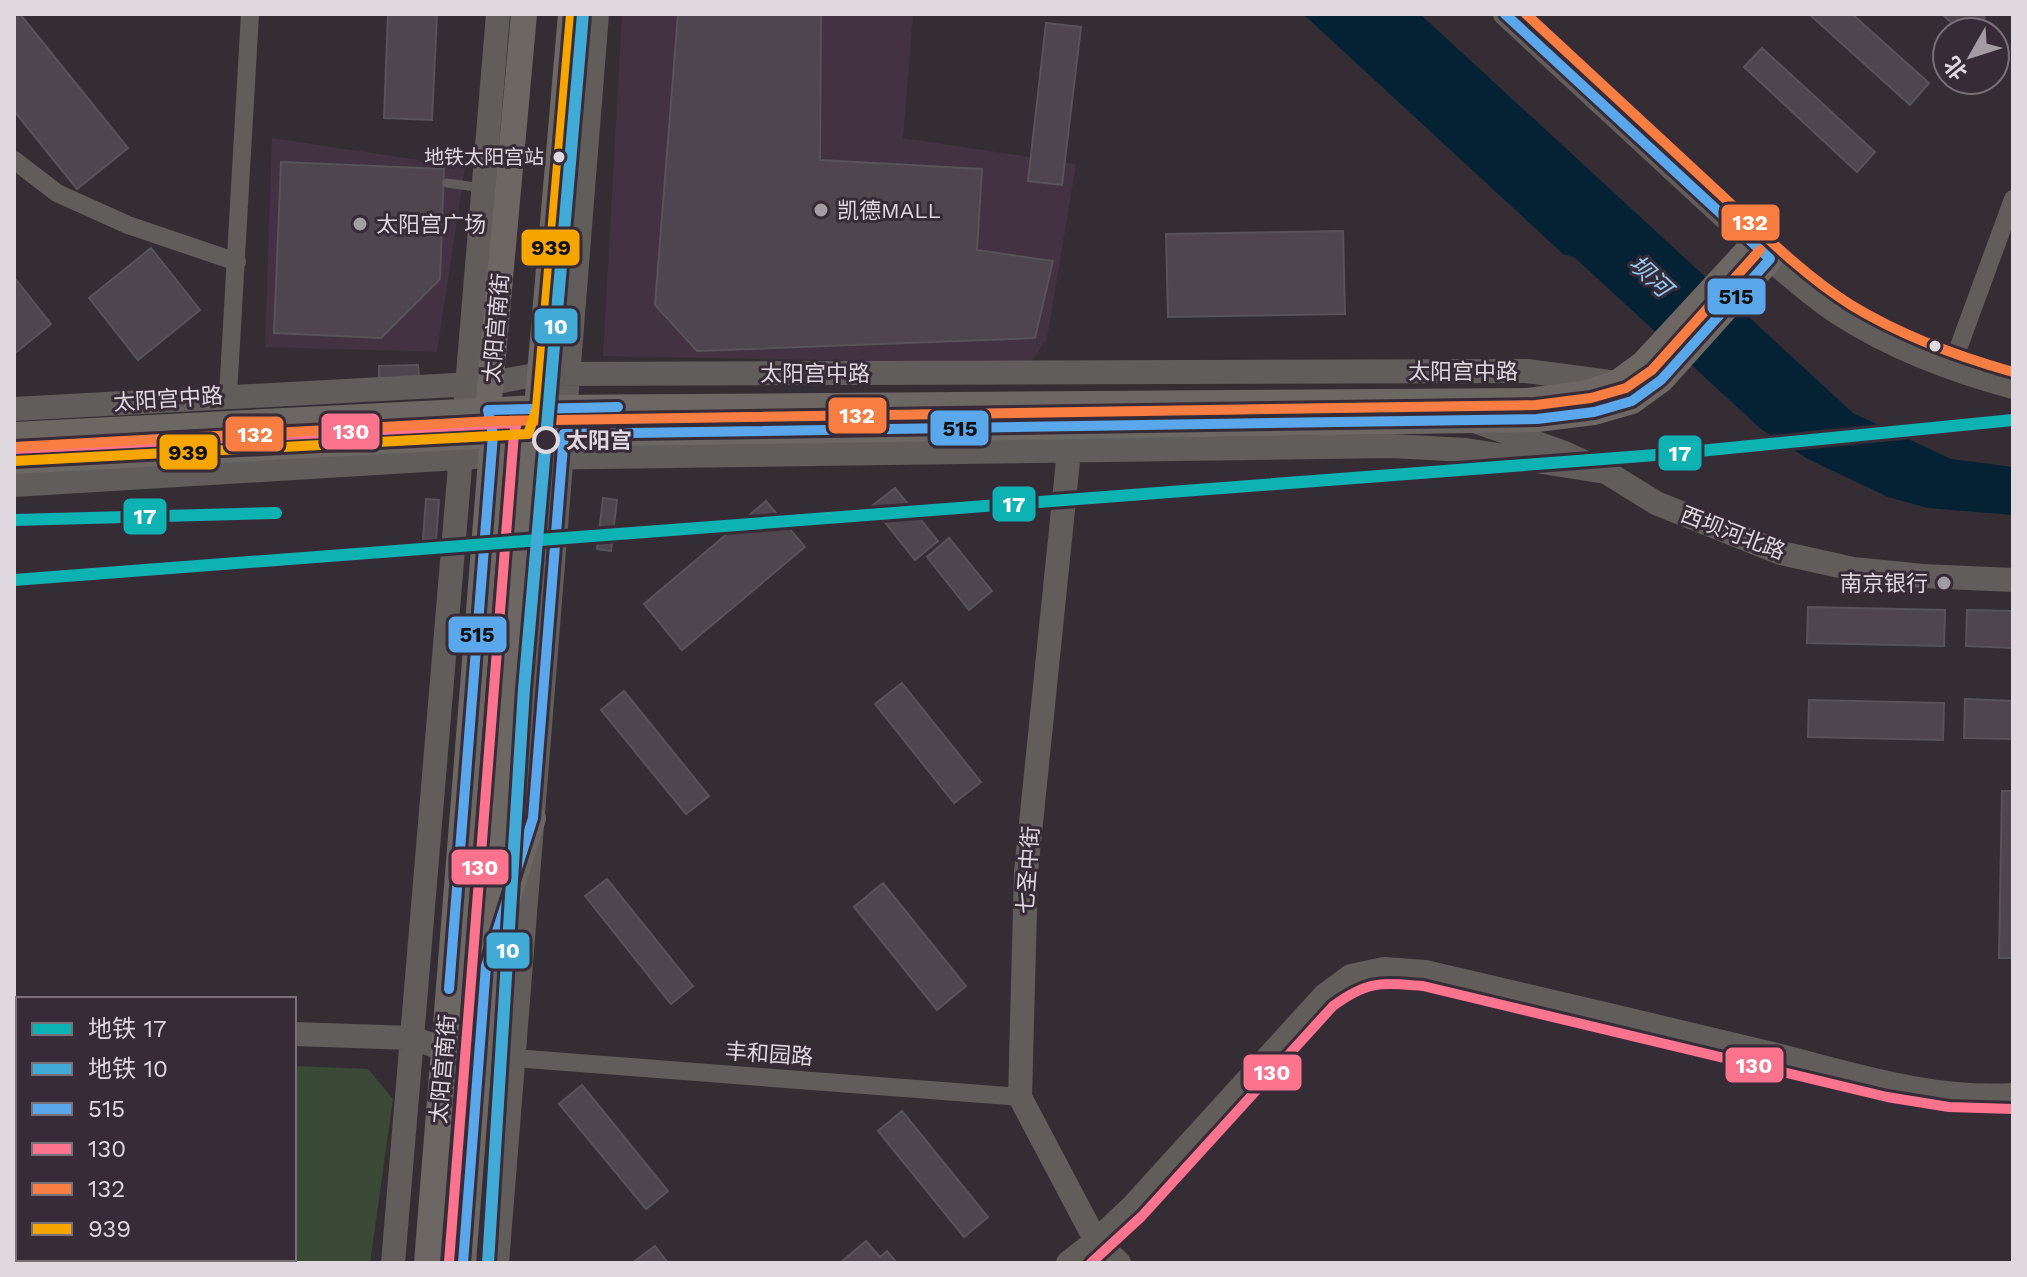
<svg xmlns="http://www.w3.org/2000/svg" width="2027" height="1277" viewBox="0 0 2027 1277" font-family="'Work Sans','Noto Sans SC',sans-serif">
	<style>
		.built { fill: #423242 }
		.green { fill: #3a4a37 }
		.water { fill: #052235 }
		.building { fill: #4e454e; stroke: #585358; stroke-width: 2 }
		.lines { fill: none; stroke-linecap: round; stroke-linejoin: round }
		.service { stroke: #615d5a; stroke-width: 9 }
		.minor { stroke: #615d5a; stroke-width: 18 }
		.tertiary { stroke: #615d5a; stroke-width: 24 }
		.secondary { stroke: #6c6763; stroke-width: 26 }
		.bus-1-casing { stroke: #372b37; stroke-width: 16 }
		.bus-2-casing { stroke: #372b37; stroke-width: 16 }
		.bus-3-casing { stroke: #372b37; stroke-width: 16 }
		.bus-4-casing { stroke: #372b37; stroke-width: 16 }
		.bus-1 { stroke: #5aa8eb; stroke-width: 10 }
		.bus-2 { stroke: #fc738d; stroke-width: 10 }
		.bus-3 { stroke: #f77d43; stroke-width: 10 }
		.bus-4 { stroke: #f7a600; stroke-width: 10 }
		.metro-1-casing { stroke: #372b37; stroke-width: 18 }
		.metro-2-casing { stroke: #372b37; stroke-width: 18 }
		.metro-1 { stroke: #0db2b2; stroke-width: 12 }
		.metro-2 { stroke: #41aad6; stroke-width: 12 }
		.bus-dot { fill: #dfd8df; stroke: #372b37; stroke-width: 3 }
		.poi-dot { fill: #a39ca3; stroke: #372b37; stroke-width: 3 }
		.stop-dot { fill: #372b37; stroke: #dfd8df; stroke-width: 4 }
		.labels { text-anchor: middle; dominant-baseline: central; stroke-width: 6; stroke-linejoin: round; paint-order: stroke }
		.bus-label { font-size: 20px; fill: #dfd8df; stroke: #372b37; text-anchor: end }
		.poi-label { font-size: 22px; fill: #dfd8df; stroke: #372b37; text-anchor: start }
		.street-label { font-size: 22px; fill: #dfd8df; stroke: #372b37 }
		.stop-label { font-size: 22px; font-weight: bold; fill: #dfd8df; stroke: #372b37; text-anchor: start }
		.water-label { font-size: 24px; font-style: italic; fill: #91cef6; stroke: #372b37 }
		.line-badge { stroke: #372b37; stroke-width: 3 }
		.badge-label { font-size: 22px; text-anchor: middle; font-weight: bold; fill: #fff }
		.pale-badge-label { font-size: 22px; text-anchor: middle; font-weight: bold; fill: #111 }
	</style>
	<rect width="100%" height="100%" fill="#342e34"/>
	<path class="built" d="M622 14H913L903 138 1076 164 1047 339 1029 364 603 356Z
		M272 138 465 167 437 352 265 347Z
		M14 1057H18V1259H73L67 1263H14Z"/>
	<path class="green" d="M294 1066 368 1069 393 1099 370 1263H67L73 1259H294Z"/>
	<path class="water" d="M1303 14H1420L1853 413 1951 459 2013 467V515L1928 508 1888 497 1808 459 1761 429 1574 257 1563 254Z"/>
	<path class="building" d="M14 14H20L128 148 77 189 14 111Z
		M388 14H437L432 120 384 118Z
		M678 14H821L820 160 982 169 977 250 1053 261 1035 338 697 351 655 305Z
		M1809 14H1852L1929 83 1910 105Z
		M1942 14H1981L1985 18 1973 32H1961Z
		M1046 23 1081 27 1062 185 1028 181Z
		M1762 48 1875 152 1857 172 1744 67Z
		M281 162 444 169 440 279 381 338 274 333Z
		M1343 231 1345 314 1168 317 1166 234Z
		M151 248 200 310 138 360 89 298Z
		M14 277 51 324 14 354Z
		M418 365 419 378 379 379V366Z
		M895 488 938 541 915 560 872 506Z
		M603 498 617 500 611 551 597 549Z
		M426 499 439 500 436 540 423 539Z
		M766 501 805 547 682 650 644 604Z
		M949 538 992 591 969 610 927 557Z
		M1808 607 1945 610 1944 646 1807 643Z
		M1967 610 2013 611V648L1966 646Z
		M902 683 981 782 954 803 875 704Z
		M624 691 709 796 686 814 601 710Z
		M1965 699 2013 701V739L1964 738Z
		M1809 700 1944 703 1943 740 1808 737Z
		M2002 791H2013V958H1999Z
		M607 879 693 986 671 1004 585 896Z
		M883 883 966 986 937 1010 854 907Z
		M582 1085 668 1191 646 1209 559 1104Z
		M902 1111 988 1217 964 1237 878 1131Z
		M866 1241 880 1257 887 1251 897 1263H840Z
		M655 1246 668 1263H632Z"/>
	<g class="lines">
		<path class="service" d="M447 183 483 188"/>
		<path class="minor" d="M14 160 57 193 128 225 237 262
			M1951 368 2013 199
			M228 395 250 14
			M514 1058 1020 1097"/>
		<path class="tertiary" d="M1505 14 1770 259C1794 279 1817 300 1843 316 1895 349 1954 371 2013 387
			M466 398 498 14
			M14 409 491 383 540 374 1527 371 1617 383
			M1477 422 1562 452 1606 472 1656 503 1781 553 1853 569 1923 576 2013 580
			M1069 451 1026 872 1020 1097 1096 1241 1119 1263
			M14 485 491 456 526 458 1392 446 1466 450 1606 472
			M14 1027H18
			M294 1034 412 1038 444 1049
			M393 1263 462 443
			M497 1263 597 14
			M1068 1263 1096 1241 1132 1207 1324 996 1351 976 1384 969 1425 972C1539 999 1654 1025 1768 1053 1850 1073 1928 1100 2013 1095"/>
		<path class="secondary" d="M14 435 537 408 1528 401 1583 394 1617 383 1643 364 1754 244
			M14 461 493 435 1537 419 1594 412 1632 401 1661 380 1770 259
			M501 920 533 818
			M427 1263 493 435 488 410 524 14
			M463 1263 528 434 537 408 571 14"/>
		<defs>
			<path id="bus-1" d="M449 989 493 435 488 410 618 407
				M463 1263 486 966 533 818 564 434 1537 419 1594 412 1632 401 1661 380 1770 259 1505 14"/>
			<path id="bus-2" d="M15 449 517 423 514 433 449 1262
				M1091 1263 1142 1216 1333 1006C1369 980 1380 983 1423 986L1887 1097 1949 1107 2013 1109"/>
			<path id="bus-3" d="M1526 14C1589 73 1653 132 1717 191 1760 231 1802 274 1851 305 1902 336 1956 356 2013 372
				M14 447 493 421 1536 405 1591 398 1626 388 1652 370 1760 250"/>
			<path id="bus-4" d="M14 461 528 434 537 408 571 14"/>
		</defs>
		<use href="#bus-1" class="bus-1-casing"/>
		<use href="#bus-2" class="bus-2-casing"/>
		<use href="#bus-3" class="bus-3-casing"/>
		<use href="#bus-4" class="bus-4-casing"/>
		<use href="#bus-1" class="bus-1"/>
		<use href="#bus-2" class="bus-2"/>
		<use href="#bus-3" class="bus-3"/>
		<use href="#bus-4" class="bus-4"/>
		<defs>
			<path id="metro-1" d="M14 520 276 513
				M14 580 1669 454 2013 420"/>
			<path id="metro-2" d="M488 1263 524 689 583 14"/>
		</defs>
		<use href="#metro-1" class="metro-1-casing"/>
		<use href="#metro-2" class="metro-2-casing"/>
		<use href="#metro-1" class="metro-1"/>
		<use href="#metro-2" class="metro-2"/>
	</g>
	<g class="bus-dot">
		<circle cx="559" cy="157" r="7"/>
		<circle cx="1935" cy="346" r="7"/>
	</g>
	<g class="poi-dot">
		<circle cx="821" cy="210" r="8"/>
		<circle cx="360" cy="224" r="8"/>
		<circle cx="1944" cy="583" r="8"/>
	</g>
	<circle class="stop-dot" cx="546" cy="440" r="12"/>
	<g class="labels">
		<g class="bus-label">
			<text x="544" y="157">地铁太阳宫站</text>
		</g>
		<g class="poi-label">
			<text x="837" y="210">凯德MALL</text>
			<text x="376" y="224">太阳宫广场</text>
			<text x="1928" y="583" text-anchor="end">南京银行</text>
		</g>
		<g class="street-label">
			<text transform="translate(496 328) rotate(-85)">太阳宫南街</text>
			<text x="1463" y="371">太阳宫中路</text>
			<text x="815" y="373">太阳宫中路</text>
			<text transform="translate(168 399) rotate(-4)">太阳宫中路</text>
			<text transform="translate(1733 533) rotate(21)">西坝河北路</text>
			<text transform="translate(1028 870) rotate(-86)">七圣中街</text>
			<text transform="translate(769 1054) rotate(4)">丰和园路</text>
			<text transform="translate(443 1069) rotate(-85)">太阳宫南街</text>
		</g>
		<g class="stop-label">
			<text x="566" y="440">太阳宫</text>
		</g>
		<g class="water-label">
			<text transform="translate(1650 276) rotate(43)">坝河</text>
		</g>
	</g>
	<g class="line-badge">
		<rect x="1720" y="203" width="61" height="39" rx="8" fill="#f77d43"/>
		<rect x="520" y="228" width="61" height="39" rx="8" fill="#f7a600"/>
		<rect x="1706" y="277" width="61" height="39" rx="8" fill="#5aa8eb"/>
		<rect x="533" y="307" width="46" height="38" rx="8" fill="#41aad6"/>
		<rect x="827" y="396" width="61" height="39" rx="8" fill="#f77d43"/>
		<rect x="929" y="409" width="61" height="38" rx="8" fill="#5aa8eb"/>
		<rect x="320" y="412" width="61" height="39" rx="8" fill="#fc738d"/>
		<rect x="224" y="415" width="61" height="38" rx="8" fill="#f77d43"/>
		<rect x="158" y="433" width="61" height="38" rx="8" fill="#f7a600"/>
		<rect x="1657" y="434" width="46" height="38" rx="8" fill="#0db2b2"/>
		<rect x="991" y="485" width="46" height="38" rx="8" fill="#0db2b2"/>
		<rect x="122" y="497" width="46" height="39" rx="8" fill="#0db2b2"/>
		<rect x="447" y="615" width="61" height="39" rx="8" fill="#5aa8eb"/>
		<rect x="450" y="848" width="60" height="38" rx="8" fill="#fc738d"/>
		<rect x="485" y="931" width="46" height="39" rx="8" fill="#41aad6"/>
		<rect x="1724" y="1046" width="61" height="38" rx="8" fill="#fc738d"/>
		<rect x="1242" y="1053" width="61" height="39" rx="8" fill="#fc738d"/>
	</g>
	<g class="badge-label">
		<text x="1750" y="230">132</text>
		<text x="556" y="334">10</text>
		<text x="857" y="423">132</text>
		<text x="351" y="439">130</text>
		<text x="255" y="442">132</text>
		<text x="1680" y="461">17</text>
		<text x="1014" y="512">17</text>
		<text x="145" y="524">17</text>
		<text x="480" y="875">130</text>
		<text x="508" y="958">10</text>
		<text x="1754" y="1073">130</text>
		<text x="1272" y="1080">130</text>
	</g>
	<g class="pale-badge-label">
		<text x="551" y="255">939</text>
		<text x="1736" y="304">515</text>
		<text x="960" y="436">515</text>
		<text x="188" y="460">939</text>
		<text x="477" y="642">515</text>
	</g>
	<rect width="2027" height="1277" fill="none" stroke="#dfd8df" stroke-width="32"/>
	<rect x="16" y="997" width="280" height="264" fill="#372b37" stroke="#7a707a" stroke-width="2"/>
	<rect x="32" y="1023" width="40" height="12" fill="#0db2b2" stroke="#7a707a" stroke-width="2"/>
	<text x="88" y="1037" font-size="24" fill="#dfd8df">地铁 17</text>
	<rect x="32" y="1063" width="40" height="12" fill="#41aad6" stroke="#7a707a" stroke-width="2"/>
	<text x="88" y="1077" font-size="24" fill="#dfd8df">地铁 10</text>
	<rect x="32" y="1103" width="40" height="12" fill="#5aa8eb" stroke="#7a707a" stroke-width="2"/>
	<text x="88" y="1117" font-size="24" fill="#dfd8df">515</text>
	<rect x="32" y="1143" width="40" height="12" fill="#fc738d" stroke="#7a707a" stroke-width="2"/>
	<text x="88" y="1157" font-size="24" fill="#dfd8df">130</text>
	<rect x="32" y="1183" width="40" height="12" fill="#f77d43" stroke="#7a707a" stroke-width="2"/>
	<text x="88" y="1197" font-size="24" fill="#dfd8df">132</text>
	<rect x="32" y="1223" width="40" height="12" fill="#f7a600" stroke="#7a707a" stroke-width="2"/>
	<text x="88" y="1237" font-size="24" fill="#dfd8df">939</text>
	<g transform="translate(1971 56) rotate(231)"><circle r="38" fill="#372b37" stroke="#7a707a" stroke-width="2"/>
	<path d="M0-6L14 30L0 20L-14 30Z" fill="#a39ca3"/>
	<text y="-12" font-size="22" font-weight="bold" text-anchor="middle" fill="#dfd8df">北</text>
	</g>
</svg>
